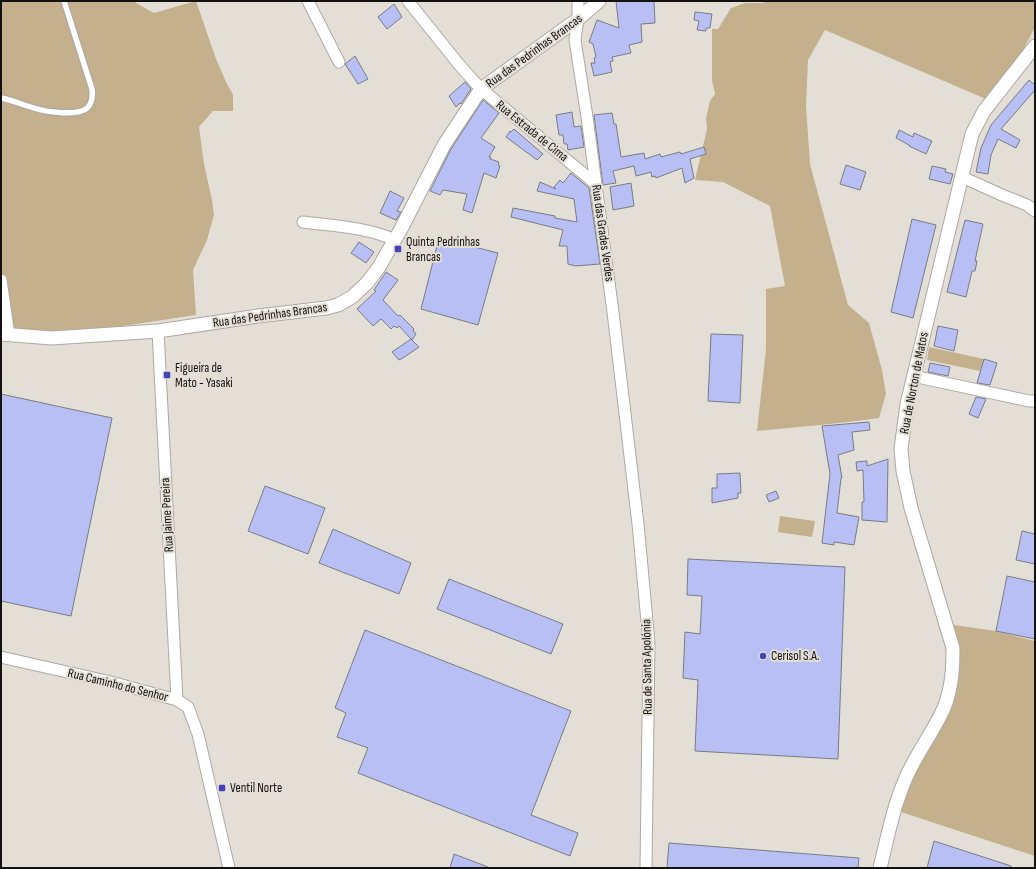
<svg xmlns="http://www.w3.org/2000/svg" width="1036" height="869" viewBox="0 0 1036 869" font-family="'Sofia Sans Condensed',sans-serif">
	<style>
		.green { fill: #c4b08d }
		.building { fill: #b7bff5; stroke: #7a7c83 }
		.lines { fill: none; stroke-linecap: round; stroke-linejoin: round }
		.service-casing { stroke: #ada9a2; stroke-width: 8 }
		.minor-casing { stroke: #ada9a2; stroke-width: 13 }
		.tertiary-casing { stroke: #ada9a2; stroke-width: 15 }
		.service { stroke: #fff; stroke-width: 5.5 }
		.minor { stroke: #fff; stroke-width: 11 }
		.tertiary { stroke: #fff; stroke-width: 13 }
		.poi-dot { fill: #4543b8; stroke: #e3dfd7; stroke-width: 1.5 }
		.labels { text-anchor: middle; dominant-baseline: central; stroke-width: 4; stroke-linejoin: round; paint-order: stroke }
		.street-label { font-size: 13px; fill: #141210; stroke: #e3dfd7 }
		.poi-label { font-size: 13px; fill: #141210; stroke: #e3dfd7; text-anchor: start }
	</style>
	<rect width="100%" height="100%" fill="#e3dfd7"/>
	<path class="green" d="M1 1H135L136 3 154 13 196 1 216 59 227 84 233 95V111H213L199 127 204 164 212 200 214 215 207 240 193 270 196 315 90 331 37 336 1 330Z
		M766 1H1035V27L1021 54 986 99 825 30 808 60 806 106 810 164 848 305 869 323 882 370 886 394 879 418C838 424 798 427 757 431L766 349V289L785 286 770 206 723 182 695 180 707 129 706 118 710 101 715 94 712 80V29H718L731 8 745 3H763Z
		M929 347 984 359 980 371 927 360Z
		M780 516 815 521 812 537 778 532Z
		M940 623 996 631 1035 641V856L898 811 951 676Z"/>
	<path class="building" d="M616 1H654L655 23 641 24 642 42 629 45 631 53 612 57 613 61 610 62 612 72 594 76 591 63H595L594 58 596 57 593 44 589 42 597 20 619 28Z
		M394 4 402 17 387 29 378 17Z
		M695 12 712 14 710 28H706V31L697 30 699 21 694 20Z
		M355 56 368 79 358 84 345 64Z
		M1029 80 1035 85V90L1001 129 1020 140 1016 148 998 139 991 155 988 174 976 172 981 148 991 125Z
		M465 82 471 89 461 104 460 103 456 107 449 96Z
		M483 100 499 113 481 138 495 147 489 157H491L490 159 499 162 498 165 500 166 496 178 484 173 472 213 463 210 467 194 443 190 440 195 430 191 451 149Z
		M572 112 574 127 581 126 584 147 568 150 567 144H564L563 135H559L556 115Z
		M612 113 614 124H616L621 157 644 153 645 159 660 154 661 157 680 152 681 154 704 147 706 154 690 159 694 178 685 183 682 168 656 178 655 176 652 177 651 172 636 176 634 166 613 171 616 183 603 185 594 115Z
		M514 129 543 154 537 160 506 137 510 131 511 132Z
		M899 130 913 137 914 133 932 141 926 154 909 146V145L896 138Z
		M846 165 866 172 860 190 840 184Z
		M932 166 946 169 945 172 953 174 950 184 929 179Z
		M571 173 589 188 600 264 575 266 568 264 567 246H559L563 230 511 217 513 208 555 216V218L577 222 574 199 537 191 540 182 556 189 554 187 560 180 563 183Z
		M631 183 634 206 613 210 610 187Z
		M390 191 404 198 397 211 401 212 396 220 380 213Z
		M912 219 936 225 913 318 891 312Z
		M965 220 983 224 975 261H977L975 271H972L966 297 947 292Z
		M439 238 498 253 478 325 421 309Z
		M359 242 374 252 366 263 351 253Z
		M386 272 398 280 383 300 398 316 400 315 414 329 413 330 416 334 412 340 399 326 397 328 394 326 391 329 381 319 373 326 357 309 376 291 374 290Z
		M938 326 958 330 954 351 934 346Z
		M711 334 743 335 740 403 708 401Z
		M411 339 419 347 403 358 399 360 392 352Z
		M984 359 997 363 990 385 977 383Z
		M930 363 950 367 948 376 928 372Z
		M1 394 112 418 71 616 1 601Z
		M976 397 986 399 978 418 969 414Z
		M869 422 870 430 852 432 854 450 838 455 842 478H841L837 513 859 517 854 545 834 542V545L822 543 830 474 822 426Z
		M888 459 887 522 862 520V502H864L863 470 857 471 856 462 867 461V466Z
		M740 473 741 493H738V498L712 503V488H717V474Z
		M265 486 325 508 308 554 248 531Z
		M776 491 779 498 769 502 766 495Z
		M333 529 411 563 399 594 319 563Z
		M1022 531 1035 534V564L1016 560Z
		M688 559 845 567 838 759 695 751 698 680 683 678 685 632 700 634 702 596 687 595Z
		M1007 576 1035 582V639L996 631Z
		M449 579 563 624 551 654 437 609Z
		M365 630 571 711 531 815 578 833 570 856 358 773 368 748 337 737 346 713 335 708Z
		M934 841 1011 866V868H927Z
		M669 843 859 858 858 868H667Z
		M454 854 488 867V868H450Z"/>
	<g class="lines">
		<defs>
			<path id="service" d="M1 98C12 100 23 105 34 108 46 112 75 116 86 109 92 105 93 95 92 89L64 1"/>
			<path id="minor" d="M308 1 339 62
				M408 1 461 67 481 89 596 184
				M578 1V19L575 40 587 117 613 312 638 524 649 643 646 868
				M962 177 1002 195 1027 205 1035 211
				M303 222C333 226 367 227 395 240
				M1 280 9 335
				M158 331 177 700
				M913 376 1029 401H1035
				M1 657 111 682 177 700 188 707 198 734 229 868"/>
			<path id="tertiary" d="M1 334 52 338 158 331 258 316 326 308 338 305 352 297 367 283 379 267 401 229 444 145 481 89 578 19 599 1
				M880 868C887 839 893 808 905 780 915 755 933 733 944 708 952 688 953 668 953 648L911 508 903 471 901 449 907 404 972 134 984 111 1035 46"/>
		</defs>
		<use href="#service" class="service-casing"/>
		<use href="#minor" class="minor-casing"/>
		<use href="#tertiary" class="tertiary-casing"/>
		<use href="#service" class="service"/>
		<use href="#minor" class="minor"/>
		<use href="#tertiary" class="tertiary"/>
	</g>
	<g class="poi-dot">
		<rect x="394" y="245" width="8" height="8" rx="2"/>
		<rect x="163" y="371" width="8" height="8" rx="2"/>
		<circle cx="763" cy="656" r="4"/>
		<rect x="218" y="784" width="8" height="8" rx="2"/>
	</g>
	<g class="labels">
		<g class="street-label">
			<text transform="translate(534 51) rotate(-36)">Rua das Pedrinhas Brancas</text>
			<text transform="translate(532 131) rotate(39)">Rua Estrada de Cima</text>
			<text transform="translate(603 233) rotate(82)">Rua das Grades Verdes</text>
			<text transform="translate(270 315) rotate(-8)">Rua das Pedrinhas Brancas</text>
			<text transform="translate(914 383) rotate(-79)">Rua de Norton de Matos</text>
			<text transform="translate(167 515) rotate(-93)">Rua Jaime Pereira</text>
			<text transform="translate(647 667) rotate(-91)">Rua de Santa Apolónia</text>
			<text transform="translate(118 685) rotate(14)">Rua Caminho do Senhor</text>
		</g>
		<g class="poi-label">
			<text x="406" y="242">Quinta Pedrinhas<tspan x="406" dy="15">Brancas</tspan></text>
			<text x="175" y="368">Figueira de<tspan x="175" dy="15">Mato - Yasaki</tspan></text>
			<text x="771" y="656">Cerisol S.A.</text>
			<text x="230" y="788">Ventil Norte</text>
		</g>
	</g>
	<rect width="1036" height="869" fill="none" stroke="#141210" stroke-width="4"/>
</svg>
